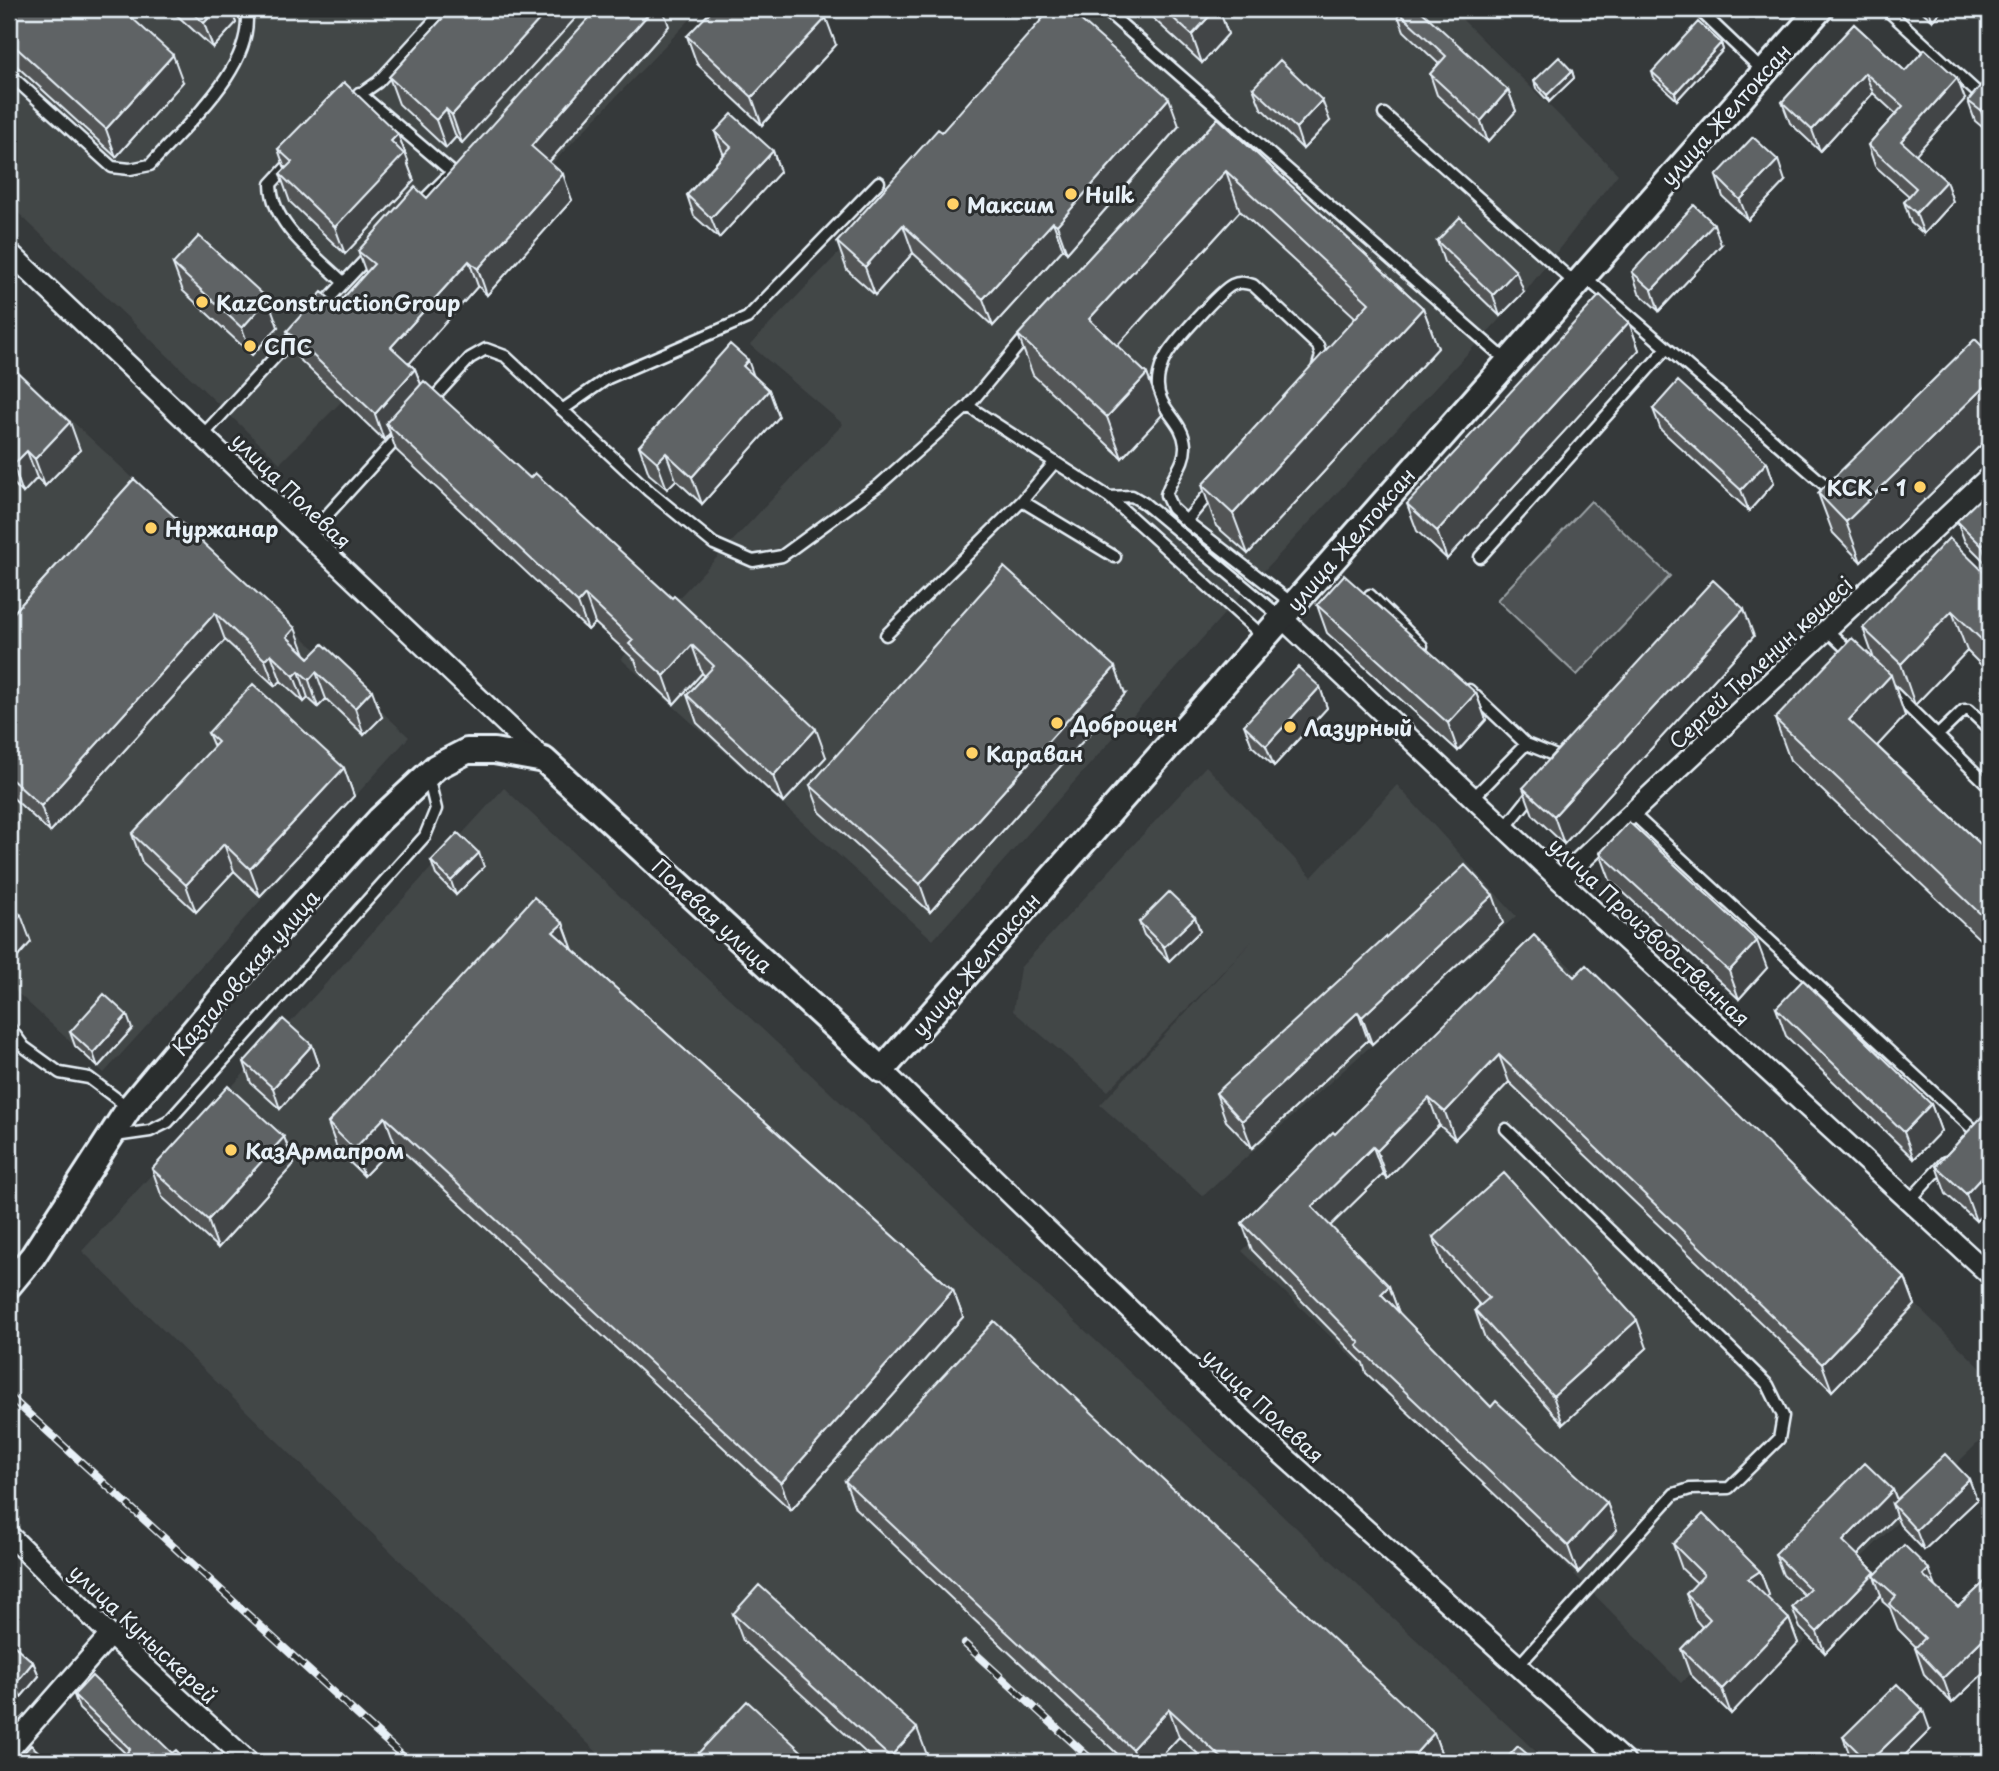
<svg xmlns="http://www.w3.org/2000/svg" width="1999" height="1771" viewBox="0 0 1999 1771" font-family="'Playpen Sans',sans-serif">
	<style>
		.built { fill: #424647 }
		.green { fill: #4d5152; stroke: #9aa1a5; stroke-width: 2 }
		.lines { fill: none; stroke-linecap: round; stroke-linejoin: round }
		.service-casing { stroke: #e8f1f8; stroke-width: 15 }
		.minor-casing { stroke: #e8f1f8; stroke-width: 24 }
		.tertiary-casing { stroke: #e8f1f8; stroke-width: 30 }
		.service { stroke: #2a2d2e; stroke-width: 10 }
		.minor { stroke: #2a2d2e; stroke-width: 19 }
		.tertiary { stroke: #2a2d2e; stroke-width: 24 }
		.rail-casing { stroke: #e8f1f8; stroke-width: 8 }
		.rail { stroke: #2a2d2e; stroke-width: 5; stroke-dasharray: 16; stroke-linecap: butt }
		.wall { fill: #525557; stroke: #e8f1f8; stroke-width: 2 }
		.shaded-wall { fill: #424547; stroke: #e8f1f8; stroke-width: 2 }
		.building { fill: #5f6365; stroke: #e8f1f8; stroke-width: 2 }
		.poi-dot { fill: #ffd166; stroke: #2a2d2e; stroke-width: 2.5 }
		.labels { text-anchor: middle; dominant-baseline: central; stroke-width: 6; stroke-linejoin: round; paint-order: stroke }
		.street-label { font-size: 21px; fill: #e8f1f8; stroke: #2a2d2e }
		.poi-label { font-size: 21px; font-weight: bold; fill: #e8f1f8; stroke: #2a2d2e; text-anchor: start }
	</style>
	<rect width="100%" height="100%" fill="#35393a"/>
	<filter id="ink" filterUnits="userSpaceOnUse"><feTurbulence type="fractalNoise" baseFrequency=".0143" numOctaves="2"/><feDisplacementMap in="SourceGraphic" scale="14" xChannelSelector="R" yChannelSelector="G"/><feConvolveMatrix kernelMatrix="1 2 1 2 8 2 1 2 1" color-interpolation-filters="sRGB"/></filter>
	<g filter="url(#ink)">
		<path class="built" d="M9 9H700L546 170 344 399 280 463 9 204Z
			M1074 9H1452L1618 174 1525 292 1232 605 933 940 621 659 843 424 750 345Z
			M9 362 409 737 104 1073 9 985Z
			M1206 766 1312 877 1397 785 1516 916 1203 1196 1100 1105 1253 940 1108 1091 1013 1011 1020 968Z
			M504 788 1547 1762H607L82 1251Z
			M1553 950 1990 1377V1431L1794 1624 1806 1639 1799 1647 1757 1604 1681 1683 1532 1531 1242 1251Z"/>
		<path class="green" d="M1591 501 1670 576 1577 675 1497 600Z"/>
		<g class="lines">
			<defs>
				<path id="service" d="M1104 9 1506 360
					M1698 9 1763 71
					M1886 9 1980 95
					M9 74 112 167 130 169 150 165C185 125 256 67 246 9
					M359 93 452 172
					M348 103 378 82 445 9
					M1384 114 1575 283
					M294 159 271 184C272 226 316 255 344 283
					M418 206 447 177
					M1585 277 1833 492
					M321 307 371 254
					M431 401 470 358 486 349 505 356 649 491 714 544 753 561 782 556 879 485 968 406 1028 334
					M968 406 1109 497 1264 637
					M562 410 608 378 747 318 879 182
					M202 436 299 331
					M1213 489 1186 521 1293 604
					M1109 497 1132 496 1144 503 1282 618
					M1022 501 1115 557
					M1186 521 1172 508 1166 495C1171 477 1186 464 1185 445 1183 419 1156 409 1158 382 1158 375 1162 362 1166 356 1172 344 1221 290 1232 285 1240 281 1246 283 1253 285L1318 346 1321 356 1318 366
					M308 536 402 433
					M1480 557 1667 348
					M1370 595 1422 646
					M1827 630 1852 654
					M886 635 1022 501 1055 462
					M1469 690 1526 744 1473 798
					M1891 690 1990 787
					M1938 735 1964 710H1969L1990 730
					M1526 744 1561 758 1563 755
					M1632 813 1974 1130
					M1505 828 1534 792
					M9 1027 24 1047 60 1073 89 1078 129 1108
					M1506 1129 1768 1385 1783 1416 1779 1439 1729 1488 1690 1489 1674 1494 1518 1666
					M115 1136 150 1131 168 1122 425 836 436 809 428 776
					M1909 1201 1945 1162"/>
				<path id="minor" d="M9 252 544 760
					M1282 618 1560 880 1990 1275
					M1560 880 1990 476
					M882 1070 1245 1421 1625 1762
					M9 1535 110 1635 249 1762
					M9 1750 110 1635"/>
				<path id="tertiary" d="M9 1285 33 1256 129 1108 273 936 379 820 436 767 467 751H494L544 760 882 1070 1820 9"/>
			</defs>
			<use href="#service" class="service-casing"/>
			<use href="#minor" class="minor-casing"/>
			<use href="#tertiary" class="tertiary-casing"/>
			<use href="#service" class="service"/>
			<use href="#minor" class="minor"/>
			<use href="#tertiary" class="tertiary"/>
			<defs>
				<path id="rail" d="M9 1396 409 1762
					M965 1644 1094 1762"/>
			</defs>
			<use href="#rail" class="rail-casing"/>
			<use href="#rail" class="rail"/>
		</g>
		<path class="wall" d="M9 9 183 82 116 157 9 59Z
			M170 9H231L236 23 213 48Z
			M451 9 462 143 456 137 446 148 399 104 389 77Z
			M1143 9H1219L1228 34 1202 63Z
			M1919 9H1943L1933 21Z
			M1396 10 1508 90 1516 111 1488 142 1437 95 1430 74 1439 64 1404 31Z
			M1854 24 1905 71 1965 99 1915 154 1946 181 1953 202 1924 234 1911 223 1904 202 1909 196 1875 166 1868 145 1896 114 1873 93 1820 151 1790 123 1782 102Z
			M669 26 549 162 572 200 487 295 478 286 409 363 415 369 421 384 826 757 783 803 697 723 687 695 705 676 702 673 674 704 639 671 635 660 595 623 588 630 396 450 390 433 384 440 297 357 287 331 337 305 366 273 358 251 427 198Z
			M687 36 836 45 762 125 697 64Z
			M1721 43 1723 50 1677 100 1654 79 1652 72Z
			M1572 71 1574 78 1549 102 1536 88 1534 81Z
			M1990 74V130L1988 132 1975 121 1968 101Z
			M1253 88 1330 121 1303 149 1261 108Z
			M1218 118 1423 308 1438 348 1248 554 1216 526 1202 485 1356 318 1240 211 1117 346 1147 374 1162 415 1122 458 1033 375 1018 335Z
			M1179 126 1067 253 1063 249 993 326 913 253 875 295 847 270 837 242 942 132Z
			M715 132 773 151 780 172 719 238 694 216 687 195 724 154 723 153Z
			M398 134 408 161 407 162 414 181 345 254 290 202 280 174 285 169 278 149Z
			M1716 176 1785 181 1748 220 1723 197Z
			M1437 241 1524 292 1500 316 1444 262Z
			M1721 245 1659 311 1639 293 1632 272Z
			M173 264 278 327 252 355 183 291Z
			M1629 322 1639 350 1447 559 1417 531 1407 504Z
			M1990 354V436L1861 562 1833 533 1818 493Z
			M9 364 80 450 45 486 37 478 23 493 9 479Z
			M754 376 769 390 779 417 702 504 676 480 667 489 649 474 639 446Z
			M1653 409 1767 462 1774 483 1749 511 1661 430Z
			M134 479 305 654 382 717 364 735 326 699 318 707 308 698 304 702 281 681 275 686 225 640 50 832 9 794V618Z
			M1990 489V567L1965 542 1957 521Z
			M1990 578V674L1967 651 1915 705 1894 684 1905 716 1877 746 1990 853V949L1790 760 1775 719 1874 659 1863 628Z
			M1317 605 1476 693 1486 720 1458 751 1327 633Z
			M1754 636 1564 844 1533 815 1523 788Z
			M1320 687 1327 708 1274 766 1252 746 1244 725Z
			M1125 694 930 912 820 812 810 785Z
			M208 733 344 768 354 796 260 896 234 871 196 912 142 862 132 834 214 747Z
			M1600 853 1767 968 1739 999 1610 880Z
			M431 861 484 867 456 895 436 875Z
			M1195 917 1200 931 1169 961 1144 935 1139 922Z
			M563 923 572 949 953 1290 963 1317 791 1510 395 1144 364 1176 338 1151 328 1123Z
			M1503 923 1372 1044 1368 1040 1252 1148 1226 1121 1216 1093Z
			M1574 977 1905 1278 1915 1305 1832 1391 1509 1082 1455 1139 1439 1125 1387 1179 1383 1174 1330 1226 1389 1286 1399 1313 1491 1407 1607 1503 1617 1530 1578 1573 1366 1373 1363 1363 1252 1250 1242 1223 1335 1134Z
			M1776 1008 1931 1104 1941 1131 1914 1159 1786 1036Z
			M132 1029 98 1067 75 1046 70 1032Z
			M312 1045 319 1065 280 1109 251 1083 244 1062Z
			M1990 1108V1206L1976 1221 1946 1194 1936 1166Z
			M284 1137 294 1164 218 1248 162 1197 152 1169Z
			M1433 1237 1647 1348 1563 1424 1485 1338 1475 1310 1480 1305 1443 1264Z
			M1969 1479 1977 1500 1924 1550 1900 1525 1896 1516 1858 1555 1876 1574 1936 1587 1958 1607 1990 1577V1667L1952 1703 1924 1674 1915 1648 1916 1647 1898 1629 1890 1608 1883 1602 1881 1595 1825 1653 1800 1628 1792 1607 1804 1595 1783 1575 1775 1554 1893 1490 1897 1500Z
			M845 1481 1434 1733 1444 1761 1443 1762H1207L1179 1737 1156 1762H1126L855 1508Z
			M1673 1544 1760 1571 1769 1595 1766 1597 1789 1619 1798 1643 1731 1714 1690 1674 1681 1649 1702 1627 1695 1619 1686 1594 1697 1583 1682 1569Z
			M733 1614 927 1755 920 1762H876L743 1641Z
			M9 1641 33 1662 39 1676 21 1697 9 1687Z
			M74 1695 172 1753 126 1754 79 1709Z
			M1930 1730 1898 1762H1855L1851 1758 1843 1737Z"/>
		<path class="shaded-wall" d="M217 9H231L236 23 213 48 204 23Z
			M549 9H584L462 143 452 115Z
			M653 9H663L669 26 540 172 531 146Z
			M1216 9H1219L1228 34 1202 63 1192 35Z
			M1928 9H1943L1933 21Z
			M826 18 836 45 762 125 752 97Z
			M1721 43 1723 50 1677 100 1675 93Z
			M173 55 183 82 116 157 106 129Z
			M1572 71 1574 78 1549 102 1547 95Z
			M1865 73 1873 93 1820 151 1812 130Z
			M1957 78 1965 99 1909 162 1901 141Z
			M1508 90 1516 111 1488 142 1481 121Z
			M1169 98 1179 126 1067 253 1057 225Z
			M1322 100 1330 121 1303 149 1296 128Z
			M446 109 456 137 446 148 436 120Z
			M1983 109 1990 130 1988 132 1981 111Z
			M398 134 408 161 407 162 414 181 345 254 335 227 391 141Z
			M773 151 780 172 719 238 711 218Z
			M1778 160 1785 181 1748 220 1740 200Z
			M1226 171 1240 211 1104 360 1089 319Z
			M563 174 572 200 487 295 478 269Z
			M1946 181 1953 202 1924 234 1916 213Z
			M1053 222 1063 249 993 326 983 299Z
			M1714 224 1721 245 1659 311 1652 290Z
			M903 225 913 253 875 295 865 267Z
			M469 261 478 286 401 373 391 347Z
			M1516 271 1524 292 1500 316 1493 295Z
			M268 299 278 327 252 355 242 328Z
			M1423 308 1438 348 1248 554 1233 514Z
			M1629 322 1639 350 1447 559 1437 531Z
			M748 360 758 388 743 366Z
			M415 369 425 395 386 423 390 433 384 440 375 414Z
			M1147 374 1162 415 1122 458 1107 417Z
			M1990 381V436L1861 562 1846 522Z
			M769 390 779 417 702 504 692 477Z
			M70 422 80 450 45 486 35 459Z
			M27 451 37 478 23 493 13 465Z
			M666 453 676 480 667 489 657 462Z
			M1767 462 1774 483 1749 511 1741 490Z
			M1990 538V567L1982 546Z
			M585 595 595 623 588 630 578 603Z
			M1744 609 1754 636 1564 844 1554 816Z
			M1952 611 1967 651 1915 705 1901 664Z
			M215 613 225 640 50 832 41 806Z
			M295 628 305 654 287 637Z
			M692 645 702 673 674 704 664 676Z
			M271 654 281 681 275 686 265 660Z
			M1115 667 1125 694 930 912 920 884Z
			M299 671 308 698 304 702 294 676Z
			M316 672 326 699 318 707 309 680Z
			M1891 675 1905 716 1864 760 1849 720Z
			M1320 687 1327 708 1274 766 1266 746Z
			M372 690 382 717 364 735 355 708Z
			M1476 693 1486 720 1458 751 1448 723Z
			M816 729 826 757 783 803 773 776Z
			M344 768 354 796 260 896 250 869Z
			M224 844 234 871 196 912 186 885Z
			M479 853 484 867 456 895 451 881Z
			M1493 895 1503 923 1372 1044 1362 1017Z
			M21 915 31 942 9 967V929Z
			M1195 917 1200 931 1169 961 1164 947Z
			M563 923 573 950 553 932Z
			M1757 941 1767 968 1739 999 1729 971Z
			M1358 1012 1368 1040 1252 1148 1242 1121Z
			M127 1015 132 1029 98 1067 93 1053Z
			M312 1045 319 1065 280 1109 273 1088Z
			M1499 1055 1509 1082 1455 1139 1445 1112Z
			M1429 1098 1439 1125 1387 1179 1377 1151Z
			M1931 1104 1941 1131 1914 1159 1904 1132Z
			M385 1117 395 1144 364 1176 354 1149Z
			M284 1137 294 1164 218 1248 208 1220Z
			M1373 1147 1383 1174 1322 1234 1312 1207Z
			M1990 1168V1206L1976 1221 1966 1194Z
			M1905 1278 1915 1305 1832 1391 1822 1364Z
			M1389 1286 1399 1313 1381 1294Z
			M953 1290 963 1317 791 1510 781 1483Z
			M1637 1320 1647 1348 1563 1424 1553 1396Z
			M1969 1479 1977 1500 1924 1550 1916 1530Z
			M1893 1490 1901 1511 1892 1504 1896 1516 1851 1562 1843 1541Z
			M1607 1503 1617 1530 1578 1573 1568 1546Z
			M1929 1569 1939 1594 1923 1575Z
			M1760 1571 1769 1595 1757 1604 1748 1579Z
			M1875 1572 1878 1580 1874 1576 1881 1595 1825 1653 1817 1632Z
			M1789 1619 1798 1643 1731 1714 1722 1689Z
			M1990 1632V1667L1952 1703 1943 1678Z
			M33 1662 39 1676 21 1697 16 1683Z
			M1169 1709 1179 1737 1156 1762H1137L1132 1749Z
			M1923 1710 1930 1730 1898 1762H1869Z
			M917 1728 927 1755 920 1762H892L890 1757Z
			M1434 1733 1444 1761 1443 1762H1408Z"/>
		<path class="building" d="M9 9H122L173 55 106 129 9 41Z
			M188 9H217L204 23Z
			M451 9H549L452 115 446 109 436 120 389 77Z
			M597 9H653L531 146 563 174 478 269 469 261 391 347 415 369 375 414 287 331 322 292 337 305 374 264 358 251 415 187 427 198Z
			M713 9H816L826 18 752 97 687 36Z
			M1051 9H1068L1169 98 1057 225 1053 222 983 299 903 225 865 267 837 242 938 129 942 132Z
			M1163 9H1216L1192 35Z
			M1398 9H1419L1508 90 1481 121 1430 74 1446 56 1396 10Z
			M1698 22 1721 43 1675 93 1652 72Z
			M1854 24 1905 71 1925 49 1957 78 1901 141 1946 181 1916 213 1904 202 1916 188 1868 145 1903 106 1865 73 1812 130 1782 102Z
			M1559 57 1572 71 1547 95 1534 81Z
			M1280 60 1322 100 1296 128 1253 88Z
			M1990 74V116L1983 109 1981 111 1968 101Z
			M344 82 398 134 391 141 404 154 335 227 280 174 292 162 278 149Z
			M732 114 773 151 711 218 687 195 731 147 715 132Z
			M1218 118 1423 308 1233 514 1202 485 1369 303 1226 171 1089 319 1147 374 1107 417 1018 335Z
			M1753 137 1778 160 1740 200 1716 176Z
			M1694 205 1714 224 1652 290 1632 272Z
			M1460 217 1516 271 1493 295 1437 241Z
			M199 236 268 299 242 328 173 264Z
			M1600 295 1629 322 1437 531 1407 504Z
			M1975 339 1990 354V381L1846 522 1818 493Z
			M730 344 748 360 743 366 769 390 692 477 666 453 657 462 639 446Z
			M9 364 70 422 35 459 27 451 13 465 9 461Z
			M424 381 530 478 535 473 672 598 674 596 816 729 773 776 687 695 714 666 692 645 664 676 629 644 633 640 585 595 578 603 386 423Z
			M1678 381 1767 462 1741 490 1653 409Z
			M134 479 295 628 287 637 309 658 323 644 372 690 355 708 316 672 309 680 299 671 294 676 271 654 265 660 215 613 41 806 9 777V618Z
			M1990 489V538L1982 546 1957 521Z
			M1949 538 1990 578V648L1952 611 1901 664 1863 628Z
			M1004 567 1115 667 920 884 810 785Z
			M1344 575 1476 693 1448 723 1317 605Z
			M1713 580 1744 609 1554 816 1523 788Z
			M1852 638 1891 675 1849 720 1990 853V923L1775 719Z
			M1298 667 1320 687 1266 746 1244 725Z
			M253 684 344 768 250 869 224 844 186 885 132 834 218 742 208 733Z
			M1629 822 1757 941 1729 971 1600 853Z
			M458 833 479 853 451 881 431 861Z
			M1465 865 1493 895 1362 1017 1358 1012 1242 1121 1216 1093Z
			M1169 892 1195 917 1164 947 1139 922Z
			M534 897 563 923 553 932 953 1290 781 1483 385 1117 354 1149 328 1123Z
			M9 904 21 915 9 929Z
			M1534 935 1574 977 1586 965 1905 1278 1822 1364 1499 1055 1445 1112 1429 1098 1377 1151 1373 1147 1312 1207 1389 1286 1381 1294 1491 1407 1496 1401 1607 1503 1568 1546 1357 1346 1360 1343 1242 1223 1333 1132 1335 1134Z
			M1803 980 1931 1104 1904 1132 1776 1008Z
			M104 994 127 1015 93 1053 70 1032Z
			M283 1019 312 1045 273 1088 244 1062Z
			M228 1086 284 1137 208 1220 152 1169Z
			M1990 1108V1168L1966 1194 1936 1166Z
			M1504 1173 1637 1320 1553 1396 1475 1310 1489 1298 1433 1237Z
			M994 1321 1434 1733 1408 1762H1226L1169 1709 1132 1749 845 1481Z
			M1945 1454 1969 1479 1916 1530 1892 1504Z
			M1865 1463 1893 1490 1843 1541 1875 1572 1817 1632 1792 1607 1810 1589 1775 1554Z
			M1703 1514 1760 1571 1748 1579 1789 1619 1722 1689 1681 1649 1710 1619 1686 1594 1704 1575 1673 1544Z
			M1904 1545 1929 1569 1923 1575 1958 1607 1990 1577V1632L1943 1678 1915 1648 1925 1638 1889 1604 1896 1596 1874 1576Z
			M759 1585 917 1728 890 1757 733 1614Z
			M9 1641 33 1662 16 1683 9 1677Z
			M92 1676 172 1753 176 1750 188 1762H118L130 1749 74 1695Z
			M1897 1684 1923 1710 1869 1762H1868L1843 1737Z
			M747 1701 813 1762H690Z
			M31 1745 50 1762H15Z
			M1518 1746 1536 1762H1506L1504 1761Z"/>
	</g>
	<g class="poi-dot">
		<circle cx="1071" cy="194" r="7"/>
		<circle cx="953" cy="204" r="7"/>
		<circle cx="202" cy="302" r="7"/>
		<circle cx="250" cy="346" r="7"/>
		<circle cx="1920" cy="487" r="7"/>
		<circle cx="151" cy="528" r="7"/>
		<circle cx="1057" cy="723" r="7"/>
		<circle cx="1290" cy="727" r="7"/>
		<circle cx="972" cy="753" r="7"/>
		<circle cx="231" cy="1150" r="7"/>
	</g>
	<g class="labels">
		<g class="street-label">
			<text transform="translate(1725 114) rotate(-48)">улица Желтоксан</text>
			<text transform="translate(292 490) rotate(44)">улица Полевая</text>
			<text transform="translate(1350 539) rotate(-49)">улица Желтоксан</text>
			<text transform="translate(1760 662) rotate(-43)">Сергей Тюленин көшесі</text>
			<text transform="translate(713 915) rotate(43)">Полевая улица</text>
			<text transform="translate(1650 931) rotate(43)">улица Производственная</text>
			<text transform="translate(975 964) rotate(-49)">улица Желтоксан</text>
			<text transform="translate(245 972) rotate(-49)">Казталовская улица</text>
			<text transform="translate(1264 1405) rotate(43)">улица Полевая</text>
			<text transform="translate(144 1633) rotate(43)">улица Куныскерей</text>
		</g>
		<g class="poi-label">
			<text x="1085" y="194">Hulk</text>
			<text x="967" y="204">Максим</text>
			<text x="216" y="302">KazConstructionGroup</text>
			<text x="264" y="346">СПС</text>
			<text x="1906" y="487" text-anchor="end">КСК - 1</text>
			<text x="165" y="528">Нуржанар</text>
			<text x="1071" y="723">Доброцен</text>
			<text x="1304" y="727">Лазурный</text>
			<text x="986" y="753">Караван</text>
			<text x="245" y="1150">КазАрмапром</text>
		</g>
	</g>
	<rect width="1999" height="1771" fill="none" stroke="#2a2d2e" stroke-width="35"/>
	<rect x="18" y="18" width="1964" height="1736" fill="none" stroke="#e8f1f8" stroke-width="2.5" filter="url(#ink)"/>
</svg>
